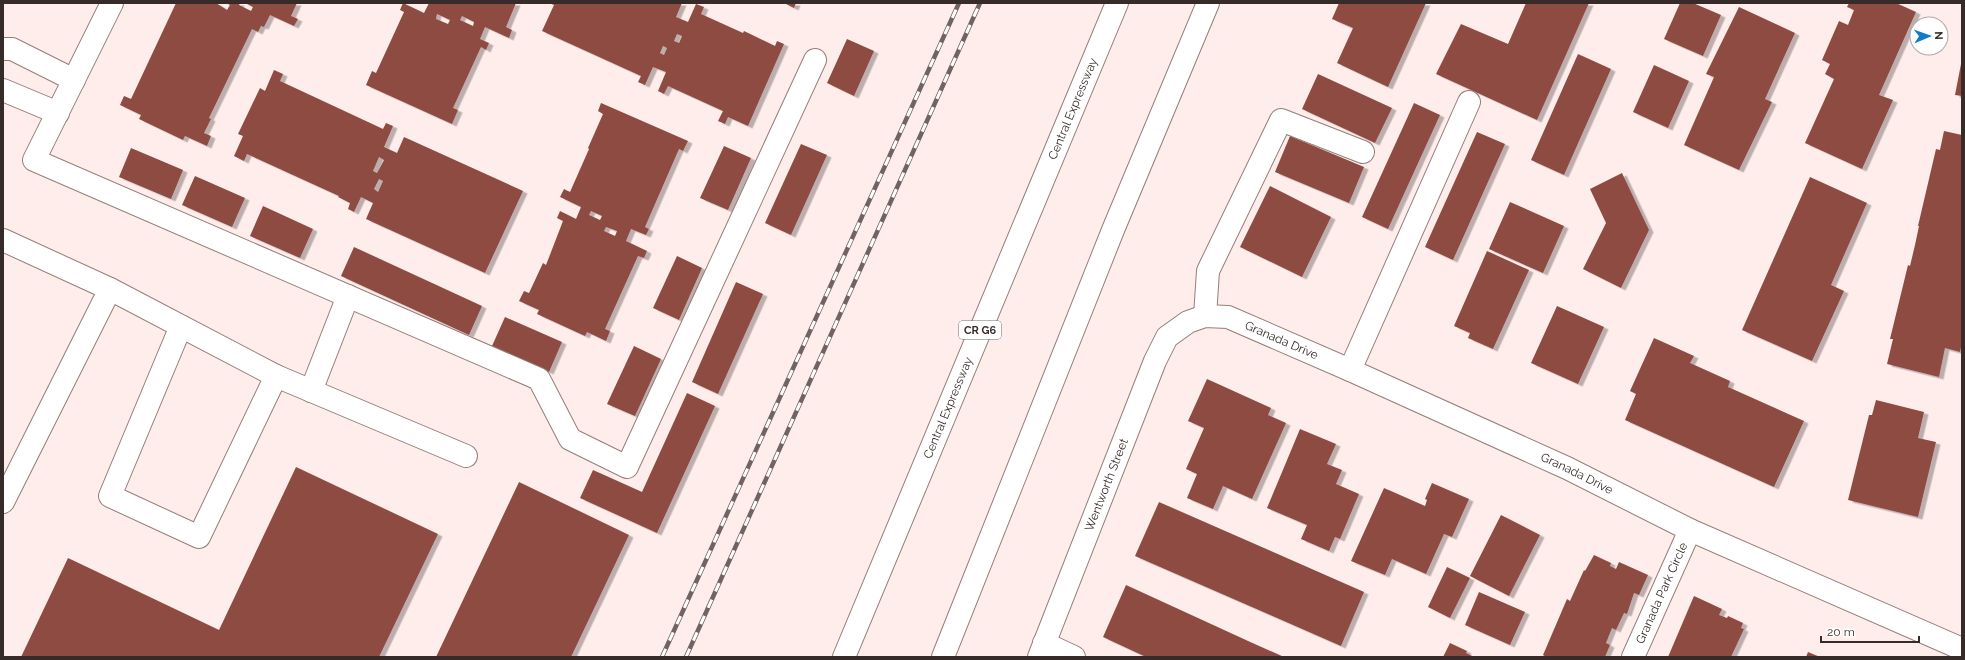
<svg xmlns="http://www.w3.org/2000/svg" width="1965" height="660" viewBox="0 0 1965 660" font-family="Raleway,sans-serif">
	<style>
		.building { fill: #8e4b42; fill-rule: evenodd; filter: url(#shadow) }
		.lines { fill: none; stroke-linecap: round; stroke-linejoin: round }
		.minor-casing { stroke: #967d79; stroke-width: 24 }
		.highway-casing { stroke: #967d79; stroke-width: 24 }
		.minor { stroke: #fff; stroke-width: 22 }
		.highway { stroke: #fff; stroke-width: 22 }
		.rail-casing { stroke: #706361; stroke-width: 4.5 }
		.rail { stroke: #fff; stroke-width: 3; stroke-dasharray: 9; stroke-linecap: butt }
		.labels { text-anchor: middle; dominant-baseline: central; stroke-width: 4; stroke-linejoin: round; paint-order: stroke }
		.shield { fill: #fff; stroke: #726b69; stroke-width: 1 }
		.shield-label { font-size: 11px; font-weight: bold; fill: #362b29 }
		.street-label { font-size: 12px; fill: #362b29; stroke: #fff }
	</style>
	<defs>
		<filter id="shadow"><feDropShadow dx="4.5" dy="2.5" stdDeviation="0" flood-color="#0004"/></filter>
	</defs>
	<rect width="100%" height="100%" fill="#ffedeb"/>
	<path class="building" d="M176 3H216L227 10 230 5 226 3H240L239 5 251 11 253 7 245 3H297L291 16 298 19 294 26 270 15 264 27 261 26 258 32 252 29 209 118 211 119 204 133 211 136 207 146 185 136 183 140 139 119 141 115 120 105 124 96 131 99Z
		M403 3 424 13 429 3H516L506 27 512 30 509 38 485 27 480 39 489 43 486 50 481 47 453 108 458 110 452 124 366 85 372 71 376 73 404 12 400 10ZM437 14 450 20 448 24 436 19ZM462 16 474 22 473 26 460 20Z
		M549 3H682L676 17 688 22 696 4 704 7 701 14 743 33 744 31 775 46 777 41 784 44 748 126 728 117 725 124 718 121 723 111 668 86 664 94 658 91 666 72 653 67 645 85 638 82 641 76 542 31 554 5ZM677 34 682 36 679 43 674 41ZM663 46 667 48 664 55 660 53Z
		M784 3H796L794 8Z
		M1339 3H1426L1388 87 1337 63 1353 28 1332 19Z
		M1526 3H1589L1537 120 1436 74 1461 24 1508 44Z
		M1680 3H1693L1721 15 1703 56 1664 39Z
		M1849 3H1896L1916 12 1879 95 1893 100 1862 169 1805 143 1834 79 1825 74 1830 64 1822 60 1839 21 1848 25 1854 10 1847 7Z
		M1739 7 1795 33 1765 99 1772 102 1739 170 1684 145 1714 77 1706 74Z
		M847 39 874 51 854 96 827 83Z
		M1578 54 1611 69 1564 175 1531 160Z
		M1961 64H1962V96L1955 95Z
		M1654 65 1689 81 1668 128 1633 112Z
		M274 70 283 74 280 81 383 129 386 123 393 126 384 147 397 153 404 137 523 191 485 273 366 219 373 203 361 197 354 212 348 209 350 203 338 197 339 196 247 154 244 161 234 156 243 136 238 134 260 88 265 91ZM379 157 384 160 377 173 373 171ZM379 179 383 181 378 192 374 189Z
		M1318 74 1392 108 1375 143 1302 109Z
		M601 103 688 141 683 151 679 149 645 227 649 229 646 235 631 229 626 241 647 251 644 258 638 256 605 329 610 331 606 341 587 332 585 336 537 314 539 310 519 301 524 291 529 293 543 263 546 265 563 221 557 218 560 211 576 219 581 207 560 197 564 189 570 192 589 149 588 148 603 114 598 111ZM591 211 602 216 600 220 589 215ZM606 227 617 231 615 236 604 231Z
		M1414 103 1440 115 1388 229 1362 217Z
		M1944 131 1962 135V343L1960 352 1945 348 1939 377 1887 364 1893 339H1890L1908 265 1910 266 1915 245 1919 226H1918L1936 149 1940 150Z
		M1477 132 1505 144 1453 260 1425 247Z
		M1290 136 1364 167 1349 203 1275 172Z
		M801 144 827 155 791 235 765 223Z
		M724 146 751 158 728 210 700 198Z
		M131 148 183 170 171 199 119 177Z
		M1622 173 1649 230 1621 288 1583 269 1606 223 1590 189Z
		M195 176 245 198 232 227 182 205Z
		M1810 177 1867 203 1831 285 1844 291 1812 361 1742 330Z
		M1270 186 1331 217 1302 277 1240 247Z
		M1510 202 1564 226 1543 273 1489 249Z
		M263 206 313 229 300 258 250 236Z
		M354 247 482 306 469 335 341 276Z
		M1487 251 1529 270 1493 349 1468 338 1470 333 1454 326Z
		M677 256 702 268 679 320 653 308Z
		M736 282 763 294 718 394 692 382Z
		M1557 306 1604 327 1578 384 1531 363Z
		M505 317 562 342 549 372 492 346Z
		M1654 338 1694 356 1690 363 1730 381 1728 387 1804 421 1774 487 1625 420 1636 394 1630 391Z
		M634 346 661 359 635 416 607 404Z
		M1207 379 1271 408 1268 415 1286 423 1252 499 1223 486 1213 509 1187 498 1197 474 1186 469 1204 428 1188 421Z
		M687 393 715 406 657 533 580 498 593 470 642 492Z
		M1876 400 1924 412 1918 438 1936 442 1918 517 1848 500 1869 415H1872Z
		M1300 429 1336 444 1327 464 1342 470 1336 484 1359 494 1340 539 1335 537 1329 551 1301 539 1307 525 1267 508Z
		M296 467 438 534 379 657H21L68 558 219 630Z
		M519 482 629 535 571 657H436Z
		M1432 483 1469 499 1452 537 1444 534 1426 574 1392 559 1385 575 1351 561 1384 488 1425 506 1427 500 1425 499Z
		M1159 502 1364 592 1341 646 1135 556Z
		M1501 515 1540 535 1509 596 1470 576Z
		M1594 555 1611 563 1610 566 1616 569 1619 562 1648 575 1639 595 1634 593 1627 614 1624 613 1616 630 1612 628 1606 643 1610 645 1605 657H1546L1543 655 1567 599 1570 601 1584 570 1585 571Z
		M1447 567 1470 578 1450 618 1428 607Z
		M1126 585 1248 641 1284 657H1146L1103 637Z
		M1479 592 1525 612 1510 645 1465 625Z
		M1694 596 1722 609 1719 615 1727 618 1728 616 1743 623 1741 628 1744 629 1731 657H1668Z
		M1450 643 1467 651 1466 653 1474 657H1443Z
		M1808 652 1820 657H1806Z"/>
	<g class="lines">
		<defs>
			<g id="minor">
				<path d="M112 3 34 160 539 379 570 439 627 467 815 60"/>
				<path d="M3 49H12L74 80"/>
				<path d="M3 90 58 113"/>
				<path d="M3 240 110 289 3 502"/>
				<path d="M110 289 276 376 199 537 110 496 181 326"/>
				<path d="M1205 316 1208 271 1281 120 1363 152"/>
				<path d="M1350 370 1469 102"/>
				<path d="M276 376 466 456"/>
				<path d="M311 391 348 296"/>
				<path d="M1044 643 1074 657"/>
				<path id="s1" d="M1039 657 1155 361 1167 337 1188 322 1205 316 1228 317 1350 370 1567 468 1690 530 1962 649"/>
				<path id="s2" d="M1633 657 1690 530"/>
			</g>
			<g id="highway">
				<path id="s3" d="M844 657 1117 3"/>
				<path d="M943 657 1113 230 1208 3"/>
			</g>
		</defs>
		<use href="#minor" class="minor-casing"/>
		<use href="#highway" class="highway-casing"/>
		<use href="#minor" class="minor"/>
		<use href="#highway" class="highway"/>
		<defs>
			<path id="rail" d="M662 657 959 3
				M686 657 980 3"/>
		</defs>
		<use href="#rail" class="rail-casing"/>
		<use href="#rail" class="rail"/>
	</g>
	<g class="labels">
		<rect class="shield" x="959" y="321" width="42" height="18" rx="3"/>
		<g class="shield-label">
			<text x="980" y="330">CR G6</text>
		</g>
		<g class="street-label">
			<text stroke="none"><textPath href="#s3" startOffset="594">Central Expressway</textPath></text>
			<text stroke="none"><textPath href="#s1" startOffset="470">Granada Drive</textPath></text>
			<text stroke="none"><textPath href="#s3" startOffset="270">Central Expressway</textPath></text>
			<text stroke="none"><textPath href="#s1" startOffset="794">Granada Drive</textPath></text>
			<text stroke="none"><textPath href="#s1" startOffset="185">Wentworth Street</textPath></text>
			<text stroke="none"><textPath href="#s2" startOffset="70">Granada Park Circle</textPath></text>
		</g>
	</g>
	<rect width="1965" height="660" fill="none" stroke="#362b29" stroke-width="8"/>
	<g transform="translate(1929 36) rotate(88)"><circle r="19" fill="#ffffff" stroke="#afaaa9"/>
	<path d="M0-3L7 15L0 10L-7 15Z" fill="#127cc6"/>
	<text y="-6" font-size="11" font-weight="bold" text-anchor="middle" fill="#362b29">N</text>
	</g>
	<path d="M1821 636v6h98v-6" fill="none" stroke="#362b29" stroke-width="2"/>
	<text x="1827" y="636" font-size="12" fill="#362b29" stroke="#ffffff" stroke-width="3" paint-order="stroke">20 m</text>
</svg>
